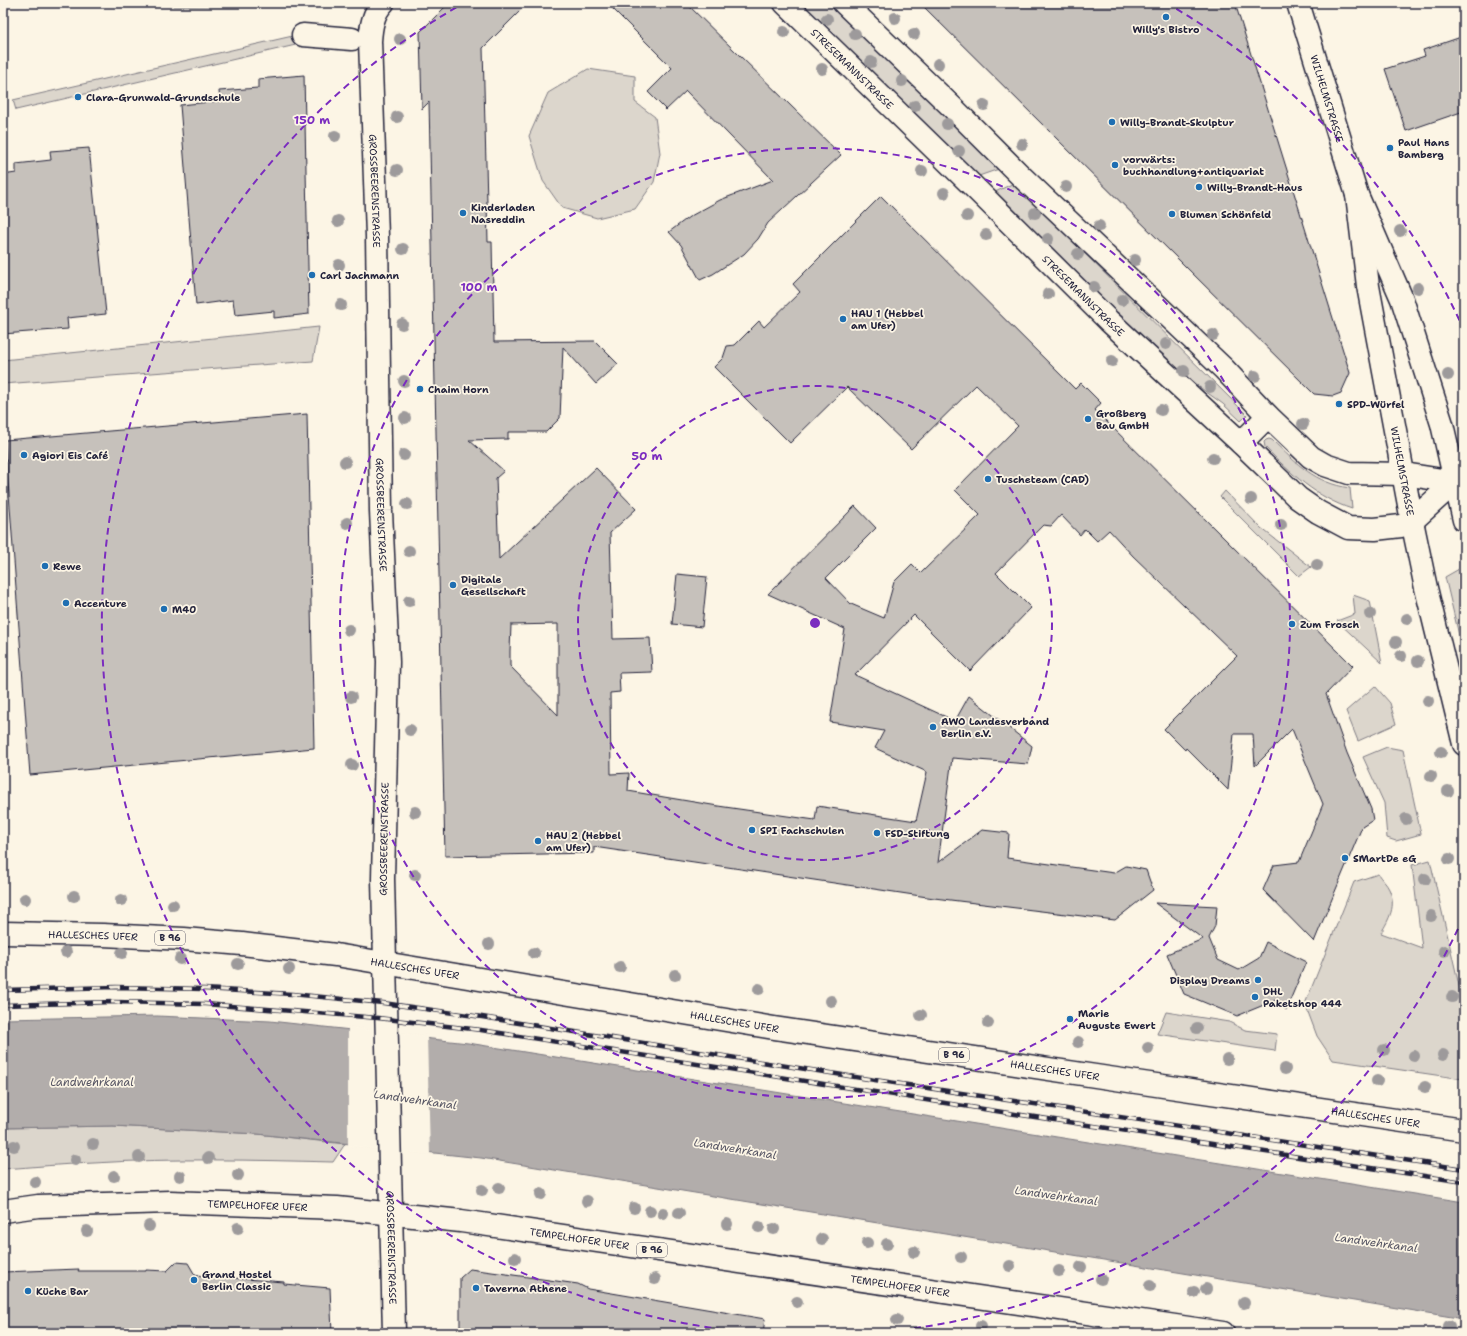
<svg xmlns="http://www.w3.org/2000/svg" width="1467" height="1336" viewBox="0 0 1467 1336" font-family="'Shantell Sans',sans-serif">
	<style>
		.green { fill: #dcd6cc; stroke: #7f7c84 }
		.water { fill: #b2adab; stroke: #78757e }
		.pier { fill: #fcf5e5 }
		.building { fill: #c6c1bb; stroke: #22223b; fill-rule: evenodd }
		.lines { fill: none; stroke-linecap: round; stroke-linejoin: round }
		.minor-casing { stroke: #22223b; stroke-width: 25 }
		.major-casing { stroke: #22223b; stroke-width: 25 }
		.minor { stroke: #fcf5e5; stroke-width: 22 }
		.major { stroke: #fcf5e5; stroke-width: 22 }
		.rail-casing { stroke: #22223b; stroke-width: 4.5 }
		.rail { stroke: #fcf5e5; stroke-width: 3; stroke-dasharray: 9; stroke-linecap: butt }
		.tree { fill: #9d9a9b }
		.ring { fill: none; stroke: #7b2cbf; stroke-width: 2; stroke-dasharray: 7 5 }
		.poi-dot { fill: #1f6fb2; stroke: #fcf5e5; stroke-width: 1.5 }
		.labels { text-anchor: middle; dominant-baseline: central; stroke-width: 3.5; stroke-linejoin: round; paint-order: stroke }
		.shield { fill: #fcf5e5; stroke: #63616e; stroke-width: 1 }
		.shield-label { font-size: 9px; font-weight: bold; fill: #22223b }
		.poi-label { font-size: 10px; font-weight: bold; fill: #22223b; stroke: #fcf5e5; text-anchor: start }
		.street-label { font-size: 10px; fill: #22223b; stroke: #fcf5e5 }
		.water-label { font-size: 11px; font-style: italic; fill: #545362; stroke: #fcf5e5 }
		.centre { fill: #7b2cbf; stroke: #fcf5e5; stroke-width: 2 }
		.ring-label { font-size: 12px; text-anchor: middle; font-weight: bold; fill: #7b2cbf; stroke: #fcf5e5; stroke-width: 3.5; stroke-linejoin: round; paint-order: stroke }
	</style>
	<rect width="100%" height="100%" fill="#fcf5e5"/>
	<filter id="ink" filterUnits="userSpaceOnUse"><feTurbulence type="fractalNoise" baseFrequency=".025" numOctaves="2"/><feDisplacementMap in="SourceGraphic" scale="8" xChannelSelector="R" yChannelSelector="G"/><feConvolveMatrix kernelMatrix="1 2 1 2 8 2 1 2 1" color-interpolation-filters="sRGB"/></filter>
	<g filter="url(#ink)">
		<path class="green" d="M173 3H268L270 6H173Z
			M797 3H829L999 169 976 177Z
			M297 35 300 44 16 110 13 100Z
			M588 69 635 76V102L655 117 660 153 654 182 635 209 597 218 562 208 543 181 529 136 548 93Z
			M1014 183 1247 415 1241 421 1223 404 1156 356 993 193Z
			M319 327 313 361 3 384V360Z
			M1269 439 1272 440C1297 464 1315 483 1350 488L1352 509C1317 498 1290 473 1265 447L1264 442 1266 440Z
			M1225 491 1261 528 1311 567 1299 576 1220 497Z
			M1459 569 1464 585V656L1445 577Z
			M1353 595 1370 601 1382 663 1337 621 1355 614Z
			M1375 686 1390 703 1396 724 1358 741 1346 711Z
			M1387 747 1403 750 1421 834 1396 841 1387 838 1384 803 1363 757Z
			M1430 860 1464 1007V1076L1463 1079 1333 1060 1317 1036 1305 1004 1354 882 1378 874C1381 879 1387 884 1389 889 1397 906 1389 919 1381 933L1422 948 1412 865Z
			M1166 1012 1229 1022 1245 1030 1277 1034 1275 1051 1157 1034Z
			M113 1126 257 1134 345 1144 333 1162C253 1160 173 1158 94 1163 63 1164 33 1167 3 1169V1128Z"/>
		<path class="water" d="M157 1016 270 1021 468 1043 1464 1202V1319L481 1158 257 1134 113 1126 3 1128V1019Z"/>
		<path class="pier" d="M348 1027 427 1036 430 1154 348 1146Z"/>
		<path class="building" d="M449 3H528L483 48 488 242H492L494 342 595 341 618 364 596 384 563 347 560 418 546 432H508V439L469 440 504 471 496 478 499 559 596 468 636 509 610 533 613 639 650 638 652 672 619 673 620 692 610 693 611 774 629 773 628 791 718 806 815 820 817 806 916 821 927 772 875 748 884 731 830 722 845 629 768 594 855 506 876 528 826 578 851 604 884 618 894 582 912 564 921 573 980 515 955 490 1018 426 976 385 911 449 847 387 790 443 714 367 723 358 727 346 735 345 759 321 764 327 800 292 793 284 881 196 1075 389 1081 383 1101 403 1095 410 1353 666 1326 694 1347 753 1371 809 1373 820 1362 827 1314 942 1263 890 1274 865 1299 862 1323 804 1292 729 1255 766 1253 734H1234L1228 790 1186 748 1185 750 1164 729 1237 656 1133 556 1109 530 1097 541 1085 529 1080 535 1061 515 1051 526 1043 525 996 573 1031 608 970 671 914 615 855 675 955 721 969 696 1032 746 1028 764 952 758 938 863 982 830 1009 833 1007 858 1114 873 1126 866 1146 870 1153 890 1115 920 934 898 594 847V853L445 856 429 102 422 109 420 32ZM558 624V715L510 666V651L511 625Z
			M607 3H686L841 155 768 223 758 239 744 254 713 274 700 280 681 245 669 232 689 217 720 200 773 180 686 91 666 110 648 92 672 68Z
			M920 3H1235L1350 373 1341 393 1333 396 1314 394Z
			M1464 36V111L1406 131 1385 69 1425 56 1423 50Z
			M304 75 309 314 274 318V311L235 315 233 300 196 305 180 105 220 101 219 91 258 88V79Z
			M89 148 106 314 67 318 68 329 3 334V175L16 173V164L51 160 50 151Z
			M307 414 314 748 30 775 5 440Z
			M677 574 707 577 702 627 672 624Z
			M1155 903 1217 906 1215 926 1209 938 1218 960 1239 970 1259 958 1266 942 1306 962 1286 1010 1276 1000 1237 1016 1184 994 1167 954 1203 939Z
			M176 1262 188 1263 195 1275 284 1282V1284L330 1288 332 1333H3V1272L79 1269 78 1271H146V1270L167 1271Z
			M470 1269 578 1284 588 1289 765 1319 763 1333H460V1278Z"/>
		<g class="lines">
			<defs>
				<g id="minor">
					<path id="s1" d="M383 3C373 13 371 27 370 41L377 236 381 511 388 662 383 879 394 1333"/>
					<path d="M303 35 352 39"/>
					<path d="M1241 443 1268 416"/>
				</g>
				<g id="major">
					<path id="s2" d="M785 3 978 191 1109 321 1241 443 1298 498 1318 512 1348 528 1375 529 1401 526 1412 521 1455 482"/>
					<path d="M844 3 953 108 1021 176 1224 369 1268 416 1311 457 1325 465 1349 473 1404 474 1455 482"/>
					<path id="s3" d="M1298 3 1357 195 1402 299 1442 424 1464 520"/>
					<path id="s4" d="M1357 195 1368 286 1412 521 1426 588 1464 744"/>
					<path id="s5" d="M3 933 103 935 184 939 242 944 336 955 774 1028 1129 1081 1464 1130"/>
					<path id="s6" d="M3 1211 38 1206 170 1202 337 1208 461 1221 1223 1333"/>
				</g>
			</defs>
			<use href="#minor" class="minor-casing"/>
			<use href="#major" class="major-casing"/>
			<use href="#minor" class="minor"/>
			<use href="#major" class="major"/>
			<defs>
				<path id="rail" d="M3 990 116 987 204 989 292 994 383 1003 482 1017 855 1077 1464 1169
					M3 1005 114 1002 205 1004 378 1018 481 1030 1015 1114 1464 1182"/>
			</defs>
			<use href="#rail" class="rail-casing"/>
			<use href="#rail" class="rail"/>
		</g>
		<g class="tree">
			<circle cx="895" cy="18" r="6"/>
			<circle cx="827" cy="19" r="6"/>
			<circle cx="784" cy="32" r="6"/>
			<circle cx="855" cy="34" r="6"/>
			<circle cx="914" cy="34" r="6"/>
			<circle cx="400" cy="39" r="6"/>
			<circle cx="871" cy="62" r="6"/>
			<circle cx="938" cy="64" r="6"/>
			<circle cx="822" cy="69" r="6"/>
			<circle cx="902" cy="81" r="6"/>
			<circle cx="984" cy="105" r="6"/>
			<circle cx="915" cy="106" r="6"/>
			<circle cx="397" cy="117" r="6"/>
			<circle cx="947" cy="124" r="6"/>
			<circle cx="335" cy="136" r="6"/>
			<circle cx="1022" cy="144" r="6"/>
			<circle cx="959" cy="151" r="6"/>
			<circle cx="397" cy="170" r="6"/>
			<circle cx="922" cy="171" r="6"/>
			<circle cx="1066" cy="187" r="6"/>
			<circle cx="944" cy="193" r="6"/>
			<circle cx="1035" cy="213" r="6"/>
			<circle cx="967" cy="216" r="6"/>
			<circle cx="338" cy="221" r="6"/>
			<circle cx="1099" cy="226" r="6"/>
			<circle cx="1400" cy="231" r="6"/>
			<circle cx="986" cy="235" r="6"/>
			<circle cx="1048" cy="239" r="6"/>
			<circle cx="403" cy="249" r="6"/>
			<circle cx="1078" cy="254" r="6"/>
			<circle cx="1135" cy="260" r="6"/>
			<circle cx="339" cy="265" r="6"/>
			<circle cx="1094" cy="287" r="6"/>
			<circle cx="1418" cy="288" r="6"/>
			<circle cx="1048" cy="294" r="6"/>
			<circle cx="1122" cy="300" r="6"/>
			<circle cx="341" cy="305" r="6"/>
			<circle cx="402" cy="324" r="6"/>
			<circle cx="1213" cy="335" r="6"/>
			<circle cx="1166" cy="344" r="6"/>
			<circle cx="1112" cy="361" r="6"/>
			<circle cx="1184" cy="371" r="6"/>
			<circle cx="1448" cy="375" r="6"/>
			<circle cx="1255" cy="376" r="6"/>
			<circle cx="404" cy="381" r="6"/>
			<circle cx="1210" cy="387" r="6"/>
			<circle cx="1161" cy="410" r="6"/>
			<circle cx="405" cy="418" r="6"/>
			<circle cx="1303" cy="424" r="6"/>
			<circle cx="404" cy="455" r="6"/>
			<circle cx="1213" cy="458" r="6"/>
			<circle cx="345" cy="462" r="6"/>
			<circle cx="1251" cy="499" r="6"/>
			<circle cx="407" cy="504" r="6"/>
			<circle cx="347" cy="523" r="6"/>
			<circle cx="1281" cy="525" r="6"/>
			<circle cx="409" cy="551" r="6"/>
			<circle cx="1317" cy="565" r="6"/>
			<circle cx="409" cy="601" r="6"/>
			<circle cx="1370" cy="614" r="6"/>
			<circle cx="1407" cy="619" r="6"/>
			<circle cx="349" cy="630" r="6"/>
			<circle cx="1396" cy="642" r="6"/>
			<circle cx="1401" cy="656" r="6"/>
			<circle cx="1418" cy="661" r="6"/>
			<circle cx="351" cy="697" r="6"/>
			<circle cx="1428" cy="701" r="6"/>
			<circle cx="410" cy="730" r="6"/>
			<circle cx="1441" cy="752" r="6"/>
			<circle cx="352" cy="765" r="6"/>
			<circle cx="1431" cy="776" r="6"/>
			<circle cx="1448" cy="791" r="6"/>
			<circle cx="415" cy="812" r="6"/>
			<circle cx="1406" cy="819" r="6"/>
			<circle cx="1449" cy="859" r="6"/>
			<circle cx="415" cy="875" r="6"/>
			<circle cx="1425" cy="879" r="6"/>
			<circle cx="74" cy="896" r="6"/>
			<circle cx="25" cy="899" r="6"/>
			<circle cx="121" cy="900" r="6"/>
			<circle cx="173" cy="905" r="6"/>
			<circle cx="1431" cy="916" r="6"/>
			<circle cx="489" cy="944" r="6"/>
			<circle cx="1444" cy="951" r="6"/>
			<circle cx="66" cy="952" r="6"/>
			<circle cx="122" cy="953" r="6"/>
			<circle cx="534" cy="953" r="6"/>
			<circle cx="180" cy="959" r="6"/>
			<circle cx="238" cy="964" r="6"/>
			<circle cx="620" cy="967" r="6"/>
			<circle cx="289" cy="969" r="6"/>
			<circle cx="675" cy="975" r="6"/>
			<circle cx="759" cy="989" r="6"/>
			<circle cx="1452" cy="997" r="6"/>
			<circle cx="831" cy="1001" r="6"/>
			<circle cx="921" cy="1015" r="6"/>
			<circle cx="988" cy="1023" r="6"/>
			<circle cx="1197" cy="1028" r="6"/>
			<circle cx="1078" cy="1042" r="6"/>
			<circle cx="1148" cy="1048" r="6"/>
			<circle cx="1384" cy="1050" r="6"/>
			<circle cx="1443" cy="1055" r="6"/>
			<circle cx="1414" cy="1056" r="6"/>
			<circle cx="1227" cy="1059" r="6"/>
			<circle cx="1285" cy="1069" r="6"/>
			<circle cx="1377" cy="1081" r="6"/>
			<circle cx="1425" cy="1087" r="6"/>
			<circle cx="93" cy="1144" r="6"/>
			<circle cx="14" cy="1146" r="6"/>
			<circle cx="139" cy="1157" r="6"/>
			<circle cx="208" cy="1158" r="6"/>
			<circle cx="75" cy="1160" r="6"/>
			<circle cx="238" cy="1175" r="6"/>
			<circle cx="114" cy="1176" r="6"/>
			<circle cx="180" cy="1176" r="6"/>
			<circle cx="35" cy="1182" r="6"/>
			<circle cx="499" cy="1188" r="6"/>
			<circle cx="482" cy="1190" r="6"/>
			<circle cx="541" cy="1194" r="6"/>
			<circle cx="587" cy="1201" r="6"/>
			<circle cx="634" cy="1208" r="6"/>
			<circle cx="650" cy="1211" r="6"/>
			<circle cx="663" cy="1213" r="6"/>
			<circle cx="679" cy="1213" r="6"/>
			<circle cx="727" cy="1224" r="6"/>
			<circle cx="149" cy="1226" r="6"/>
			<circle cx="759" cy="1227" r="6"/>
			<circle cx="238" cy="1228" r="6"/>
			<circle cx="774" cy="1229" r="6"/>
			<circle cx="87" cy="1231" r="6"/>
			<circle cx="822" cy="1239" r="6"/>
			<circle cx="867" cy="1243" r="6"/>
			<circle cx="887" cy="1244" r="6"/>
			<circle cx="914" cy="1252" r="6"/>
			<circle cx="961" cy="1257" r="6"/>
			<circle cx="515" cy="1258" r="6"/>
			<circle cx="1010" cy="1266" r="6"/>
			<circle cx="1081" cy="1267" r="6"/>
			<circle cx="1059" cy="1271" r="6"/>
			<circle cx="655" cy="1279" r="6"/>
			<circle cx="1101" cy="1279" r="6"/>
			<circle cx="1150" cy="1286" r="6"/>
			<circle cx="1206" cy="1289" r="6"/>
			<circle cx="1194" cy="1292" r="6"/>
			<circle cx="797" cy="1302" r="6"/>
			<circle cx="1244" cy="1303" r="6"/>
			<circle cx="897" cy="1320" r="6"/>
			<circle cx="981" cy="1326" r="6"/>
			<circle cx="1449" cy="1326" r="6"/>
		</g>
	</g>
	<g class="ring">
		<circle cx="815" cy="623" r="237"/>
		<circle cx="815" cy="623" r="475"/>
		<path d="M1463 918A712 712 0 0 1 871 1333M759 1333A712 712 0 0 1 464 3M1166 3A712 712 0 0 1 1463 328"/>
	</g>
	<g class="poi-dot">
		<circle cx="1166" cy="17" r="4"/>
		<circle cx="78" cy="97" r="4"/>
		<circle cx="1112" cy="122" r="4"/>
		<circle cx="1390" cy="148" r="4"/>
		<circle cx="1115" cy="165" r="4"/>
		<circle cx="1199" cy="187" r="4"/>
		<circle cx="463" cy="213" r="4"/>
		<circle cx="1172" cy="214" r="4"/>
		<circle cx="312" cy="275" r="4"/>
		<circle cx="843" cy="319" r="4"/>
		<circle cx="420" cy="389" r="4"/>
		<circle cx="1339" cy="404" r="4"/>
		<circle cx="1088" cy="419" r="4"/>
		<circle cx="24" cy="455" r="4"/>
		<circle cx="988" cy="479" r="4"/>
		<circle cx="45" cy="566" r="4"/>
		<circle cx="453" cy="585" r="4"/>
		<circle cx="66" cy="603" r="4"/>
		<circle cx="164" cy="609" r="4"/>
		<circle cx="1292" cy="624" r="4"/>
		<circle cx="933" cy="727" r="4"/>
		<circle cx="752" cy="830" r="4"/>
		<circle cx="877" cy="833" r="4"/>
		<circle cx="538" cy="841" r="4"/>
		<circle cx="1345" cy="858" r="4"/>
		<circle cx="1258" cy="980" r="4"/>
		<circle cx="1255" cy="997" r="4"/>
		<circle cx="1070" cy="1019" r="4"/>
		<circle cx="194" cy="1280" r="4"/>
		<circle cx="476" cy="1288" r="4"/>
		<circle cx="28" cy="1291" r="4"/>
	</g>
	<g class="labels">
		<g class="shield">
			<rect x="155" y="931" width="30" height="14" rx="3"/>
			<rect x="939" y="1048" width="30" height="14" rx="3"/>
			<rect x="637" y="1243" width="30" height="14" rx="3"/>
		</g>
		<g class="shield-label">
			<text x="170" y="938">B 96</text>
			<text x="954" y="1055">B 96</text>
			<text x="652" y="1250">B 96</text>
		</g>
		<g class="poi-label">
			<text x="1166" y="29" text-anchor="middle">Willy's Bistro</text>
			<text x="86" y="97">Clara-Grunwald-Grundschule</text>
			<text x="1120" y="122">Willy-Brandt-Skulptur</text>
			<text x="1398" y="142">Paul Hans<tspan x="1398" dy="12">Bamberg</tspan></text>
			<text x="1123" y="159">vorwärts:<tspan x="1123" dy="12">buchhandlung+antiquariat</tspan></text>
			<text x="1207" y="187">Willy-Brandt-Haus</text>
			<text x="471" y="207">Kinderladen<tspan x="471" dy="12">Nasreddin</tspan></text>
			<text x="1180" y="214">Blumen Schönfeld</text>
			<text x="320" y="275">Carl Jachmann</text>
			<text x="851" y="313">HAU 1 (Hebbel<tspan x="851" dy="12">am Ufer)</tspan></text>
			<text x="428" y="389">Chaim Horn</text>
			<text x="1347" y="404">SPD-Würfel</text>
			<text x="1096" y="413">Großberg<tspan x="1096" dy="12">Bau GmbH</tspan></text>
			<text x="32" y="455">Agiori Eis Café</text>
			<text x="996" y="479">Tuscheteam (CAD)</text>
			<text x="53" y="566">Rewe</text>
			<text x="461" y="579">Digitale<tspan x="461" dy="12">Gesellschaft</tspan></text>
			<text x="74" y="603">Accenture</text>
			<text x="172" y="609">M40</text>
			<text x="1300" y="624">Zum Frosch</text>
			<text x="941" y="721">AWO Landesverband<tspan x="941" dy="12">Berlin e.V.</tspan></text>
			<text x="760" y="830">SPI Fachschulen</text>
			<text x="885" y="833">FSD-Stiftung</text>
			<text x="546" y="835">HAU 2 (Hebbel<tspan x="546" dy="12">am Ufer)</tspan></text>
			<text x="1353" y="858">SMartDe eG</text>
			<text x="1250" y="980" text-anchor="end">Display Dreams</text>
			<text x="1263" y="991">DHL<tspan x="1263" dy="12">Paketshop 444</tspan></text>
			<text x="1078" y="1013">Marie<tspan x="1078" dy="12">Auguste Ewert</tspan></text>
			<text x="202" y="1274">Grand Hostel<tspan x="202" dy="12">Berlin Classic</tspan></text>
			<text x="484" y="1288">Taverna Athene</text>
			<text x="36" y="1291">Küche Bar</text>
		</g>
		<g class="street-label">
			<text stroke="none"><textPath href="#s2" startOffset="94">STRESEMANNSTRASSE</textPath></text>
			<text stroke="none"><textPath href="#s3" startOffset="100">WILHELMSTRASSE</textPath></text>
			<text stroke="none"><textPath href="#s1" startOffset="191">GROSSBEERENSTRASSE</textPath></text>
			<text stroke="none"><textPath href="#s2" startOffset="418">STRESEMANNSTRASSE</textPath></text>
			<text stroke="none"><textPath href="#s4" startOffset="280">WILHELMSTRASSE</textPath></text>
			<text stroke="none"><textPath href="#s1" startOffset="515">GROSSBEERENSTRASSE</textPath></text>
			<text transform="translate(384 839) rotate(-89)">GROSSBEERENSTRASSE</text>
			<text stroke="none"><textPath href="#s5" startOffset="90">HALLESCHES UFER</textPath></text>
			<text stroke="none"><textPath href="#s5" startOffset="414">HALLESCHES UFER</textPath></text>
			<text stroke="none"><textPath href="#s5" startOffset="738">HALLESCHES UFER</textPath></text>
			<text stroke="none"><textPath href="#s5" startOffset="1062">HALLESCHES UFER</textPath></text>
			<text stroke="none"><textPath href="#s5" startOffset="1386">HALLESCHES UFER</textPath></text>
			<text stroke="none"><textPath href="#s6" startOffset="255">TEMPELHOFER UFER</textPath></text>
			<text stroke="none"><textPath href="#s6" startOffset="579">TEMPELHOFER UFER</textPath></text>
			<text stroke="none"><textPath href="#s1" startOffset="1248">GROSSBEERENSTRASSE</textPath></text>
			<text stroke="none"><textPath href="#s6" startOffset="903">TEMPELHOFER UFER</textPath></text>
		</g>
		<g class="water-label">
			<text x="92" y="1082">Landwehrkanal</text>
			<text transform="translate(415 1100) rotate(8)">Landwehrkanal</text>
			<text transform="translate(735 1149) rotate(9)">Landwehrkanal</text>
			<text transform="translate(1056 1196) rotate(8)">Landwehrkanal</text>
			<text transform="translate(1376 1243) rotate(8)">Landwehrkanal</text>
		</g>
	</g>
	<circle cx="815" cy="623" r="6" class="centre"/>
	<g class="ring-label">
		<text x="312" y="124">150 m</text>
		<text x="479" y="291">100 m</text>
		<text x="647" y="460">50 m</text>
	</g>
	<rect width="1467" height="1336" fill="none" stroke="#fcf5e5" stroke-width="16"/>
	<rect x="8" y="8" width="1451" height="1320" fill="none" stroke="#22223b" stroke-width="1.5" filter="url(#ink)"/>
</svg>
